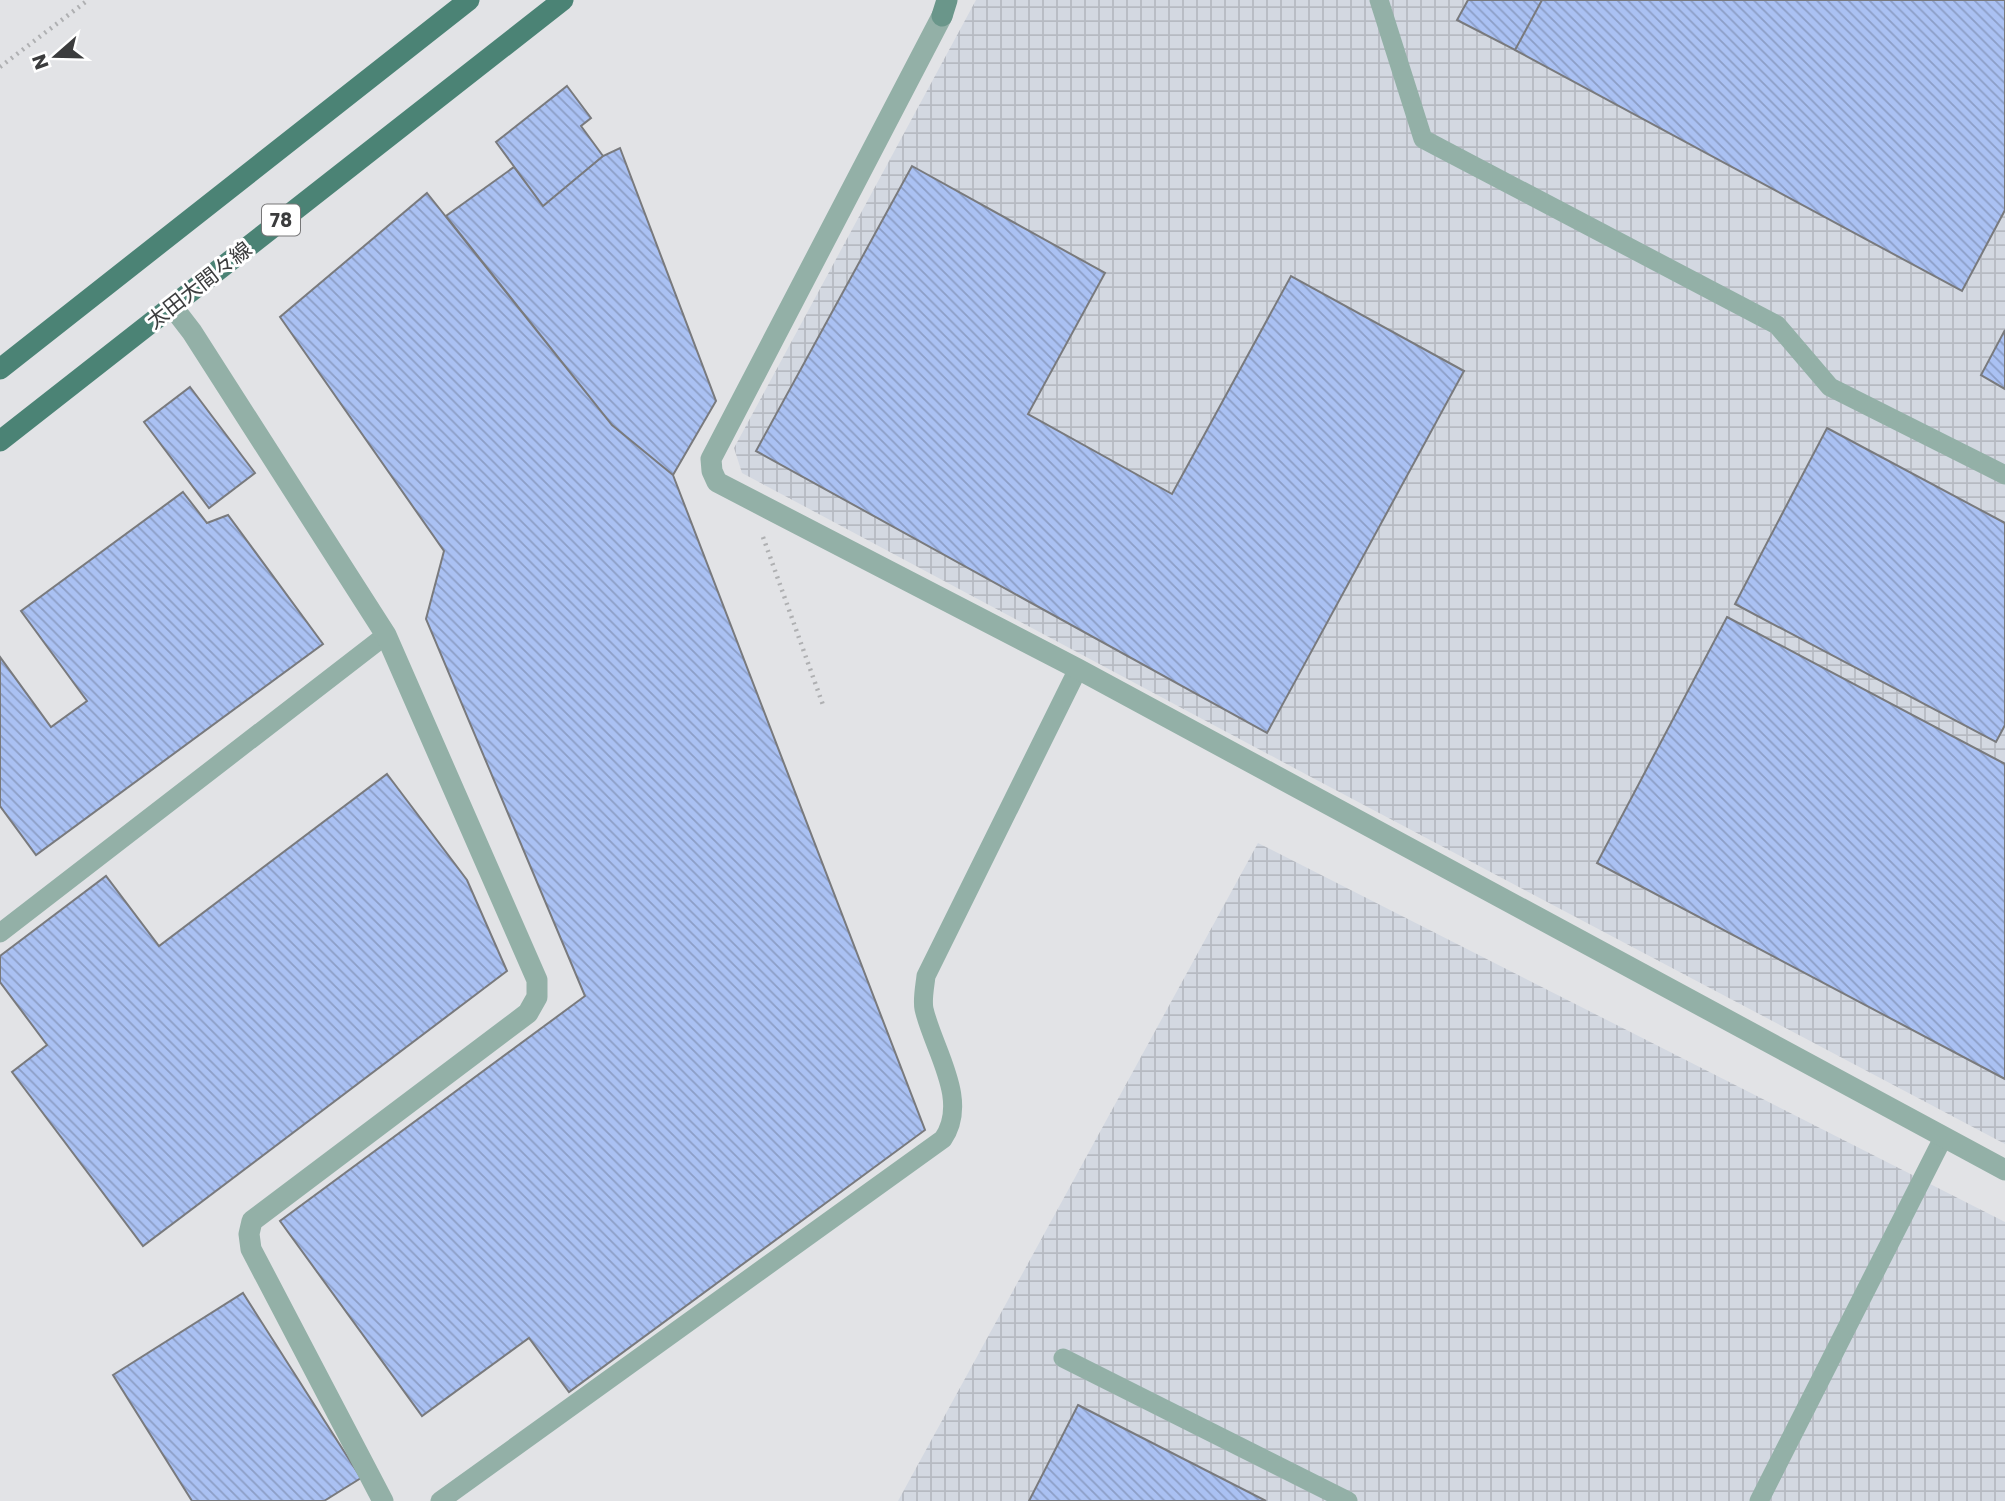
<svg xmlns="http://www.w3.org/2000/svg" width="2005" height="1501" viewBox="0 0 2005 1501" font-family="Poppins,'Noto Sans JP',sans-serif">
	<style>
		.industrial { fill: url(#industrial-grid) }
		.building { fill: url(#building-back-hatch); stroke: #797a7d; stroke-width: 2 }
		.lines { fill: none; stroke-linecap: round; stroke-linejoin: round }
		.path { stroke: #afb0b2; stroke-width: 4.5; stroke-dasharray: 2 5; stroke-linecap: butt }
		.lane { stroke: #93b0a7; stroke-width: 19 }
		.street { stroke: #93b0a7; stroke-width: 21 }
		.secondary { stroke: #6a968a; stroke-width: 21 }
		.primary { stroke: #4b8375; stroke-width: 21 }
		.labels { text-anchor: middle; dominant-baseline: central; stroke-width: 6; stroke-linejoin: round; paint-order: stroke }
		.shield { fill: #fff; stroke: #767677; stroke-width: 2 }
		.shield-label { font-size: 19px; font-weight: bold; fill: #3b3c3d }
		.street-label { font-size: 21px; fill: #3b3c3d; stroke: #fff }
	</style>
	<defs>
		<pattern id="industrial-grid" width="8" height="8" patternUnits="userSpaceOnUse" patternTransform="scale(1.75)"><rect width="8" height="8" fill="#d3d8e1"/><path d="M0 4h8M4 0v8" fill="none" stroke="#b6bac2"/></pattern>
		<pattern id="building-back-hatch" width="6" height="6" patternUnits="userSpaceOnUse" patternTransform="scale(1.75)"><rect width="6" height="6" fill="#aac1f3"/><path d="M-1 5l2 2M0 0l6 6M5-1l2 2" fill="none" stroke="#8c9ec6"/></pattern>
	</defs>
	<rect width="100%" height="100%" fill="#e2e3e6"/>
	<path class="industrial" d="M976 0H2005V1144L1311 777 742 473 734 448Z
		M1258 843 2005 1222V1501H898Z"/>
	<path class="building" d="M1468 0H1542L1515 50 1457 20Z
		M1542 0H2005V210L1962 291 1515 50Z
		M567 86 591 118 581 126 603 156 543 206 496 142Z
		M620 148 716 401 673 475 612 425 446 216 514 167 543 206 603 156Z
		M912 166 1105 273 1028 414 1172 494 1291 276 1464 371 1267 733 756 451Z
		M427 193 612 425 673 475 925 1130 569 1392 529 1338 422 1416 280 1221 585 996 426 619 444 551 280 317Z
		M2005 330V389L1981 375Z
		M190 387 255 473 209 508 144 422Z
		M1827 428 2005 523V725L1996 742 1735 604Z
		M183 492 207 523 228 515 323 644 36 855 0 806V657L51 727 87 701 21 611Z
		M1727 617 2005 764V1079L1597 863Z
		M387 774 467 880 507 971 143 1246 12 1072 47 1045 0 982V956L106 876 159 946Z
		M243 1293 361 1478 324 1501H192L113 1375Z
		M1078 1405 1266 1501H1029Z"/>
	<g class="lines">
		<path class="path" d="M0 67 88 0
			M763 537 823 705"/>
		<path class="lane" d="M1379 0 1423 139 1777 325 1830 387 2005 475
			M0 933 386 635
			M1063 1358 1348 1501
			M440 1501 943 1139C970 1100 933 1049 924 1009 922 999 925 986 926 976L1078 669
			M1759 1501 1943 1138"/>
		<path class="street" d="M942 16 711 459 712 471 717 482 1078 669 2005 1170
			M172 306 192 332 386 635 537 980V997L528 1013 252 1221 249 1234 251 1249 383 1501"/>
		<path class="secondary" d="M942 16 947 0"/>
		<path class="primary" d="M0 369 469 0
			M0 441 563 0"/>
	</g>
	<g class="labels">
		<rect class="shield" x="262" y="204.5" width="38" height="31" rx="5"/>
		<g class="shield-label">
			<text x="281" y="220">78</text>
		</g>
		<g class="street-label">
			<text transform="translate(199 285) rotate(-38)">太田大間々線</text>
		</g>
	</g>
	<g transform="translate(56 56) rotate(250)" stroke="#ffffff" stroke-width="5" paint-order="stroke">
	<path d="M0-5L12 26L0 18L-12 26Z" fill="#3b3c3d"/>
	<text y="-10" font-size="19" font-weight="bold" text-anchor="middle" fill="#3b3c3d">N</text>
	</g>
</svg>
